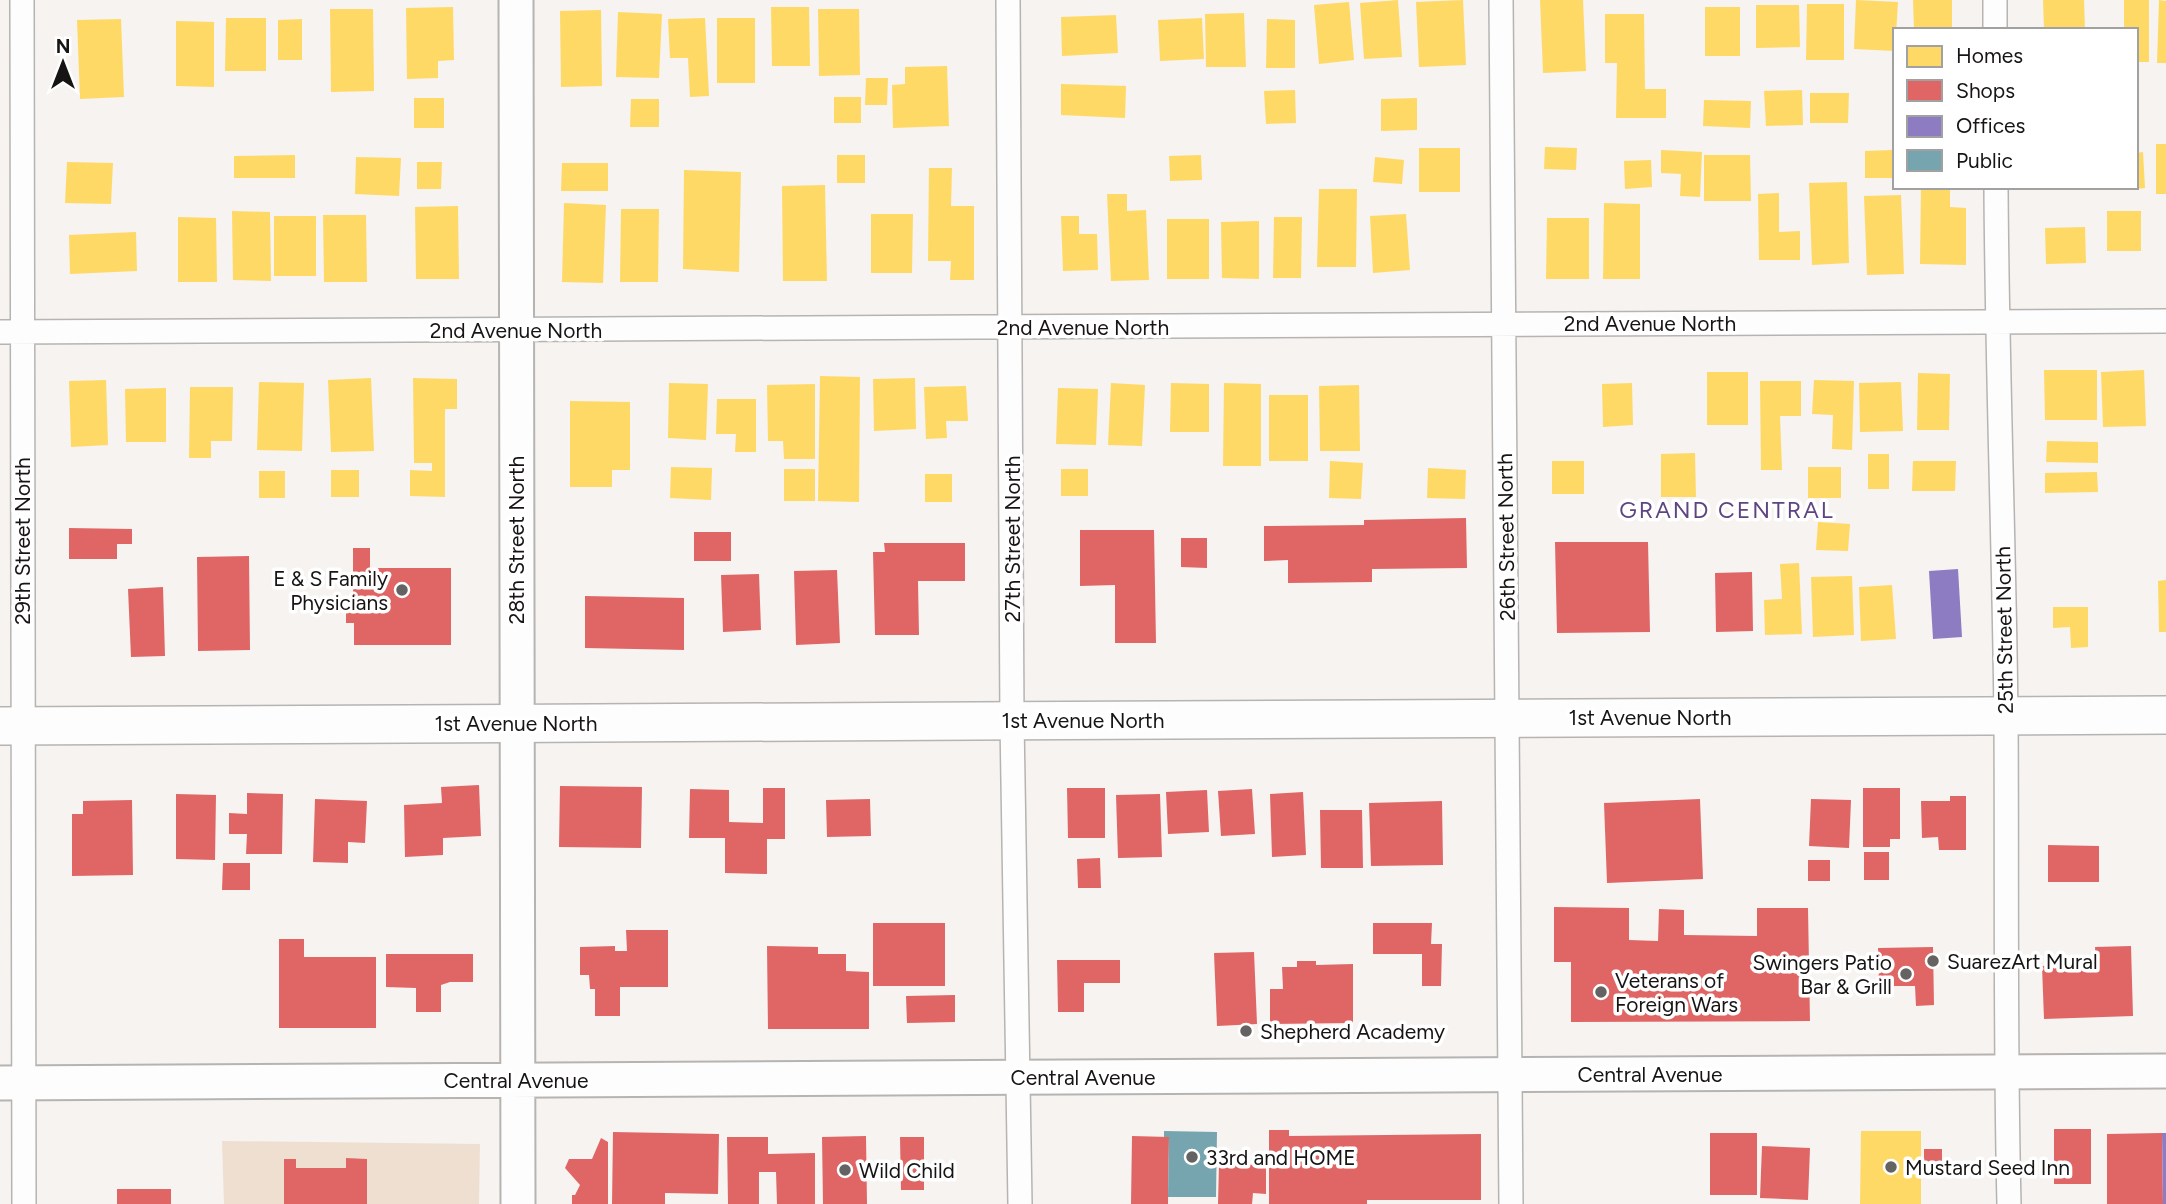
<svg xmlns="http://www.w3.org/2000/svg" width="2166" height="1204" viewBox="0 0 2166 1204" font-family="Figtree,sans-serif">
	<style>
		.green { fill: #efdfd1 }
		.homes { fill: #ffd966 }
		.shops { fill: #e06666 }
		.offices { fill: #8e7cc3 }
		.public { fill: #76a5af }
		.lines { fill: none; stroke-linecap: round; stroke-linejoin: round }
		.street-casing { stroke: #b6b4b2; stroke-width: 26 }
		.secondary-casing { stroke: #b6b4b2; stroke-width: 37 }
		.primary-casing { stroke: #b6b4b2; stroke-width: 40 }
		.street { stroke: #fefdfd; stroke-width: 23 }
		.secondary { stroke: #fefdfd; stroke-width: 33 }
		.primary { stroke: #fefdfd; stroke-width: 37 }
		.poi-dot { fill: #656361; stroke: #fff; stroke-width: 2.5 }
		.labels { text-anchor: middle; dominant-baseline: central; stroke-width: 7; stroke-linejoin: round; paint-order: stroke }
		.street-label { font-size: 21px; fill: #171514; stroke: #fff }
		.poi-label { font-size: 21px; fill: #171514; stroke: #fff; text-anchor: start }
		.neighbourhood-label { font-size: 23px; letter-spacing: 2px; fill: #5e4581; stroke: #fff }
	</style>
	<rect width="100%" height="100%" fill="#f6f3f0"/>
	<path class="green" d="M222 1141 480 1144 479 1204H224Z"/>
	<path class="homes" d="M1398 0 1402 57 1364 59 1360 3Z
		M1463 0 1466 65 1419 67 1416 2Z
		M1540 0H1583L1586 71 1543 73Z
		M1856 0 1898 2 1895 51 1854 49Z
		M1913 0H1952V30H1914Z
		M2043 0H2084L2085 30H2044Z
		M2124 0H2149V62H2136V30H2124Z
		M2159 0 2166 1V63H2157Z
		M1349 2 1354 60 1319 64 1314 5Z
		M1807 4H1844V60H1806Z
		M1756 5H1799L1800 47 1756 48Z
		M453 7 454 60 438 61V78L407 79 406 8Z
		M771 7H809L810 66H772Z
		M1705 7H1740V56H1705Z
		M330 9H373L374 91 331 92Z
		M818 9H859L860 75 819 76Z
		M601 10 602 86 561 87 560 11Z
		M618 12 662 14 659 78 616 77Z
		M1244 13 1246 67H1206L1205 14Z
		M1605 14H1644L1645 89H1666V118H1616L1617 63H1605Z
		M1116 15 1118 53 1062 56 1061 17Z
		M226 18H266V71H225Z
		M705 18 709 96 690 97 688 58H670L668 19Z
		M717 18H755V83H717Z
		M1202 18 1204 59 1160 61 1158 20Z
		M121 19 124 97 80 99 77 20Z
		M302 19V60H278V20Z
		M1267 19 1295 20V68H1266Z
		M176 21 214 22V87L176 86Z
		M947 66 949 126 893 128 892 85 905 84V67Z
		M866 78H888L887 105H865Z
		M1061 84 1126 86 1125 118 1061 115Z
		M1295 90 1296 123 1266 124 1264 91Z
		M1802 90 1803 125 1766 126 1764 91Z
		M1810 93H1849L1848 123H1810Z
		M834 97H861V123H834Z
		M414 98H444V128H414Z
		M1417 98V130L1381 131V99Z
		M631 99H659V127H630Z
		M1704 100 1751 101 1750 128 1703 126Z
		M2156 144H2166V194H2156Z
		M1545 147 1577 148 1576 170 1544 169Z
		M1419 148H1460V192H1419Z
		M1661 150 1702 152 1700 197 1680 196 1681 174 1661 173Z
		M1892 150V178H1865V151Z
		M2143 152 2145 188 2136 189V153Z
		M295 155V178H234V156Z
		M837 155H865V183H837Z
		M1201 155 1202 180 1170 181 1169 156Z
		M1704 155H1750L1751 201H1704Z
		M356 157 401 158 399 196 355 194Z
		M1375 157 1404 160 1402 184 1373 182Z
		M1651 160 1652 187 1625 189 1624 161Z
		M67 162 113 163 111 204 65 203Z
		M417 162H442L441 189H417Z
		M562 163H608V191H561Z
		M929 168H952L951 206H974V280H950L951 261H928Z
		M684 170 741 172 739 272 683 269Z
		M1847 182 1849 263 1812 265 1809 183Z
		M825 185 827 281H783L782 186Z
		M1921 187 1950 188V207L1966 208V265L1920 264Z
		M1319 189H1357L1356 267H1317Z
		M1779 193V232L1800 231V260H1759L1758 194Z
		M1107 194H1127V211L1146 210 1149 280 1111 281Z
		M1901 195 1904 274 1867 275 1864 196Z
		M564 203 606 205 603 283 562 282Z
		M1604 203 1640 204V279H1603Z
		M458 206 459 279H416L415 207Z
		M621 209H659L658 282H620Z
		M232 211 270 212 271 281 233 280Z
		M2107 211H2141V251H2107Z
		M871 214H913L912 273H871Z
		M1406 214 1410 270 1373 273 1370 216Z
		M323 215H366L367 282H324Z
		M274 216H316V276H274Z
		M1061 216H1079V234H1097L1098 270 1063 271Z
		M178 217 216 218 217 282H178Z
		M1274 217H1302L1301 278H1273Z
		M1547 218H1589V279H1546Z
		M1167 219H1209V279H1167Z
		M1259 221V279L1222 278 1221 222Z
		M2085 227 2086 263 2046 264 2045 228Z
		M136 232 137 271 70 274 69 235Z
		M2044 370H2097V420H2045Z
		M2144 370 2146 426 2103 427 2101 372Z
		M1707 372H1748V425H1707Z
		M1918 373 1950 374 1949 430H1917Z
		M820 376 860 377 859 502 818 501Z
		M371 378 374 451 331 452 328 380Z
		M413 378 457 379V409H445V497L410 496V470L432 471V463H414Z
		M915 378 916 429 874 431 873 379Z
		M106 380 108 445 71 447 69 381Z
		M1814 380 1854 381 1852 450 1832 449 1833 415 1812 414Z
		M1760 381H1801V416H1780L1782 470H1761Z
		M259 382 304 383 302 451 257 450Z
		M1901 382 1903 431 1860 432 1859 383Z
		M669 383 708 384 706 440 668 438Z
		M1111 383 1145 385 1142 446 1108 445Z
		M1171 383 1209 384V432H1170Z
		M1224 383 1261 384V466H1223Z
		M1632 383 1633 425 1603 427 1602 384Z
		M815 384V459H784L783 441H768L767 385Z
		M1359 385 1360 451H1320L1319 386Z
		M966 386 968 421H946L947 438 926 439 924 387Z
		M190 387H233L232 441H211V458H189Z
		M166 388V442H126L125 389Z
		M1058 388 1098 389 1096 445 1056 444Z
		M1269 395H1308V461H1269Z
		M717 399H756V452H735L736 434H716Z
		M570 401 630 402V470H612V487H570Z
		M2047 441 2098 442V463L2046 462Z
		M1695 453 1696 497H1661V454Z
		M1868 454H1889V489H1868Z
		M1330 461 1363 463 1361 499 1329 498Z
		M1552 461H1584V494H1552Z
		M1913 461H1956L1955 491H1912Z
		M671 467 712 468 711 500 670 498Z
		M1808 467H1841V498H1808Z
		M1428 468 1466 470 1465 499 1427 498Z
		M784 469H815V501H784Z
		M1061 469H1088V496H1061Z
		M331 470H359V497H331Z
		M259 471H285V498H259Z
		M2097 472 2098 492 2045 493V473Z
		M925 474H952V502H925Z
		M1818 522 1850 524 1848 551 1816 550Z
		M1799 563 1802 634 1765 635 1764 600 1782 599 1780 564Z
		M1852 576 1854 635 1813 637 1811 577Z
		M2166 580V632H2159L2158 581Z
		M1892 585 1896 639 1861 641 1859 587Z
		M2053 607H2088V647L2071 648 2070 627 2053 628Z
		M1861 1131H1921V1204H1860Z"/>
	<path class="shops" d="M1466 518 1467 568 1372 569V582L1288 583V560L1264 561V526L1364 525V520Z
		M69 528 132 529V544H117V559H69Z
		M1080 530H1154L1156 643H1115V585L1080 586Z
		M694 532H731V561H694Z
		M1181 538H1207V568L1181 567Z
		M1555 542H1648L1650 632 1557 633Z
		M884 543H965V581H918L919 635H875L873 552H885Z
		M353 548H370V568H451V645H354V623H346V611H353Z
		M249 556 250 650 198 651 197 557Z
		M837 570 840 643 796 645 794 571Z
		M1752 572 1753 631 1716 632 1715 573Z
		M759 574 761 630 723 632 721 575Z
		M163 587 165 656 131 657 128 589Z
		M585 596 684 598V650L585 648Z
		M479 785 481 836 443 838V855L405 857 404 805 442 803 441 787Z
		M560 786 642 787 641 848 559 847Z
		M763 788H785V839H767V874L725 873V838H689L690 789 729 790V822L763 823Z
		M1067 788H1105V838H1068Z
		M1863 788H1900V839H1890V847H1863Z
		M1252 789 1255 834 1221 836 1218 791Z
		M1207 790 1209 832 1168 834 1166 792Z
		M1303 792 1306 855 1272 857 1270 794Z
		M247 793 283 794 282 854H246L247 834H229V813L247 814Z
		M176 794 216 795 215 860 176 859Z
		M1160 794 1162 857 1118 858 1116 795Z
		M1950 796H1966V850H1939L1938 837 1922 838 1921 801H1950Z
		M315 799 367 801 365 843 348 842V863L313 862Z
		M870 799 871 836 827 837 826 800Z
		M1700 799 1703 879 1607 883 1604 803Z
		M1811 799 1851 800 1849 848 1809 846Z
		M132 800 133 875 72 876V814H83V801Z
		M1442 801 1443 865 1371 866 1369 803Z
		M1320 810H1362L1363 868H1321Z
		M2048 845 2099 846V882H2048Z
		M1864 852H1889V880H1864Z
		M1100 858 1101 888H1078L1077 859Z
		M1808 860H1830V881H1808Z
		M223 863H250V890H222Z
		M1554 907 1629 908V940L1658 941 1659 909 1684 910V935L1757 936V908H1808L1810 1021 1571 1022V962H1554Z
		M873 923H945V986H873Z
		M1373 923H1432L1431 944H1442L1441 986H1422V954H1373Z
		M626 930H668V987H620V1016H595V989H590L589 975H580V947L615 946V951H627Z
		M279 939H304V957H376V1028H279Z
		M767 946 818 947V954H846V971L869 972V1029H768Z
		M2131 946 2133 1016 2044 1019 2042 966 2096 964 2095 947Z
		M1933 947 1934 1005 1916 1006 1915 986H1879L1878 948Z
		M1254 952 1257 1024 1217 1026 1214 953Z
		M386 954H473V982H450L441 985V1012H416V988L386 987Z
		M1057 960H1120V983H1084V1012H1058Z
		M1297 961H1316V965L1353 964V1023L1270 1024V989H1283L1282 967H1297Z
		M955 995V1022L907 1023 906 996Z
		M2054 1129H2091V1184H2054Z
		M1269 1130H1289V1136L1481 1134V1200H1367V1204H1269Z
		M613 1132 719 1134 718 1194 665 1193V1204H612Z
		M1710 1133H1757V1195H1710Z
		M2162 1133 2163 1204H2107V1134Z
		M866 1136 867 1204H823L822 1137Z
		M1132 1136 1169 1137 1168 1204H1131Z
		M727 1137H768V1154L815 1153V1204H777L776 1172H759V1204H728Z
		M900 1137H924V1190H901Z
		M601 1138 608 1142V1204H572V1195H575L580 1185 565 1168 569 1159H592Z
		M1762 1146 1810 1148 1808 1200 1760 1198Z
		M1924 1149H1942V1166H1924Z
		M346 1158 367 1159V1204H284V1159H296V1168H346Z
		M1219 1164 1266 1165V1194L1253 1193 1252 1204H1218Z
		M117 1189H171V1204H117Z"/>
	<path class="offices" d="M1958 569 1962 637 1933 639 1929 571Z
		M2162 1133H2166V1204H2163Z"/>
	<path class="public" d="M1164 1131 1217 1132 1216 1197H1168L1169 1137H1164Z"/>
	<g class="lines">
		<defs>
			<path id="street" d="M22 0 24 1204
				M1008 0 1012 721 1020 1204
				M1501 0 1511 1204
				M1995 0V30
				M1996 187C1997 364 2004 540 2006 717 2007 879 2005 1042 2009 1204
				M0 332 2166 321"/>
			<path id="secondary" d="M516 0 518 1204
				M0 1083 2166 1071"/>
			<path id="primary" d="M0 726 2166 715"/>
		</defs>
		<use href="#street" class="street-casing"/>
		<use href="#secondary" class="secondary-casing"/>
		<use href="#primary" class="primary-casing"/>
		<use href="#street" class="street"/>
		<use href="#secondary" class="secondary"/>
		<use href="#primary" class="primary"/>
	</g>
	<g class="poi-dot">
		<circle cx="402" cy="590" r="7"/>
		<circle cx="1933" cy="961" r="7"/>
		<circle cx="1906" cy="974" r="7"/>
		<circle cx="1601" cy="992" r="7"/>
		<circle cx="1246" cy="1031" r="7"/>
		<circle cx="1192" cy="1157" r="7"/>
		<circle cx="1891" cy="1167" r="7"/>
		<circle cx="845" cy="1170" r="7"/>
	</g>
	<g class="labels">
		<g class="street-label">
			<text x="1650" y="323">2nd Avenue North</text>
			<text x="1083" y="327">2nd Avenue North</text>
			<text x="516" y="330">2nd Avenue North</text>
			<text transform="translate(1506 537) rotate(-91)">26th Street North</text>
			<text transform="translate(1012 539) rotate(-90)">27th Street North</text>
			<text transform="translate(516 540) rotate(-90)">28th Street North</text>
			<text transform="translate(22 541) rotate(-90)">29th Street North</text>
			<text transform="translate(2004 630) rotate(-91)">25th Street North</text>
			<text x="1650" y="717">1st Avenue North</text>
			<text x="1083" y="720">1st Avenue North</text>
			<text x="516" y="723">1st Avenue North</text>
			<text x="1650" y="1074">Central Avenue</text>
			<text x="1083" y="1077">Central Avenue</text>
			<text x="516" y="1080">Central Avenue</text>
		</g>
		<g class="poi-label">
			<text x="388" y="578" text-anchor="end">E &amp; S Family<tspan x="388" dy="24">Physicians</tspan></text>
			<text x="1947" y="961">SuarezArt Mural</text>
			<text x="1892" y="962" text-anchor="end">Swingers Patio<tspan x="1892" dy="24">Bar &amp; Grill</tspan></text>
			<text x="1615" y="980">Veterans of<tspan x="1615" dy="24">Foreign Wars</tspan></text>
			<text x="1260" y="1031">Shepherd Academy</text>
			<text x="1206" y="1157">33rd and HOME</text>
			<text x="1905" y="1167">Mustard Seed Inn</text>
			<text x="859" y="1170">Wild Child</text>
		</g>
		<g class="neighbourhood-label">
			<text x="1727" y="510">GRAND CENTRAL</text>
		</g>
	</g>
	<rect x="1893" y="28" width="245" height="161" fill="#ffffff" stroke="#a2a1a1" stroke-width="2"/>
	<rect x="1907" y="46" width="35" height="21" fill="#ffd966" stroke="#a2a1a1" stroke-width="2"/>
	<text x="1956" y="63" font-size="21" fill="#171514">Homes</text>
	<rect x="1907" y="80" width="35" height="21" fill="#e06666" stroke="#a2a1a1" stroke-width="2"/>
	<text x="1956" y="98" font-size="21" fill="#171514">Shops</text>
	<rect x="1907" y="116" width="35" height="21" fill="#8e7cc3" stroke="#a2a1a1" stroke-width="2"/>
	<text x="1956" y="133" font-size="21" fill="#171514">Offices</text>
	<rect x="1907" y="150" width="35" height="21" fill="#76a5af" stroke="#a2a1a1" stroke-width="2"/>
	<text x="1956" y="168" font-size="21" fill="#171514">Public</text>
	<g transform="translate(63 63)" stroke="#ffffff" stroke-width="5" paint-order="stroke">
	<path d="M0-5L12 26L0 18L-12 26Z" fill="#171514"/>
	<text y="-10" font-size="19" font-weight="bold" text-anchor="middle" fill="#171514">N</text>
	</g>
</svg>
